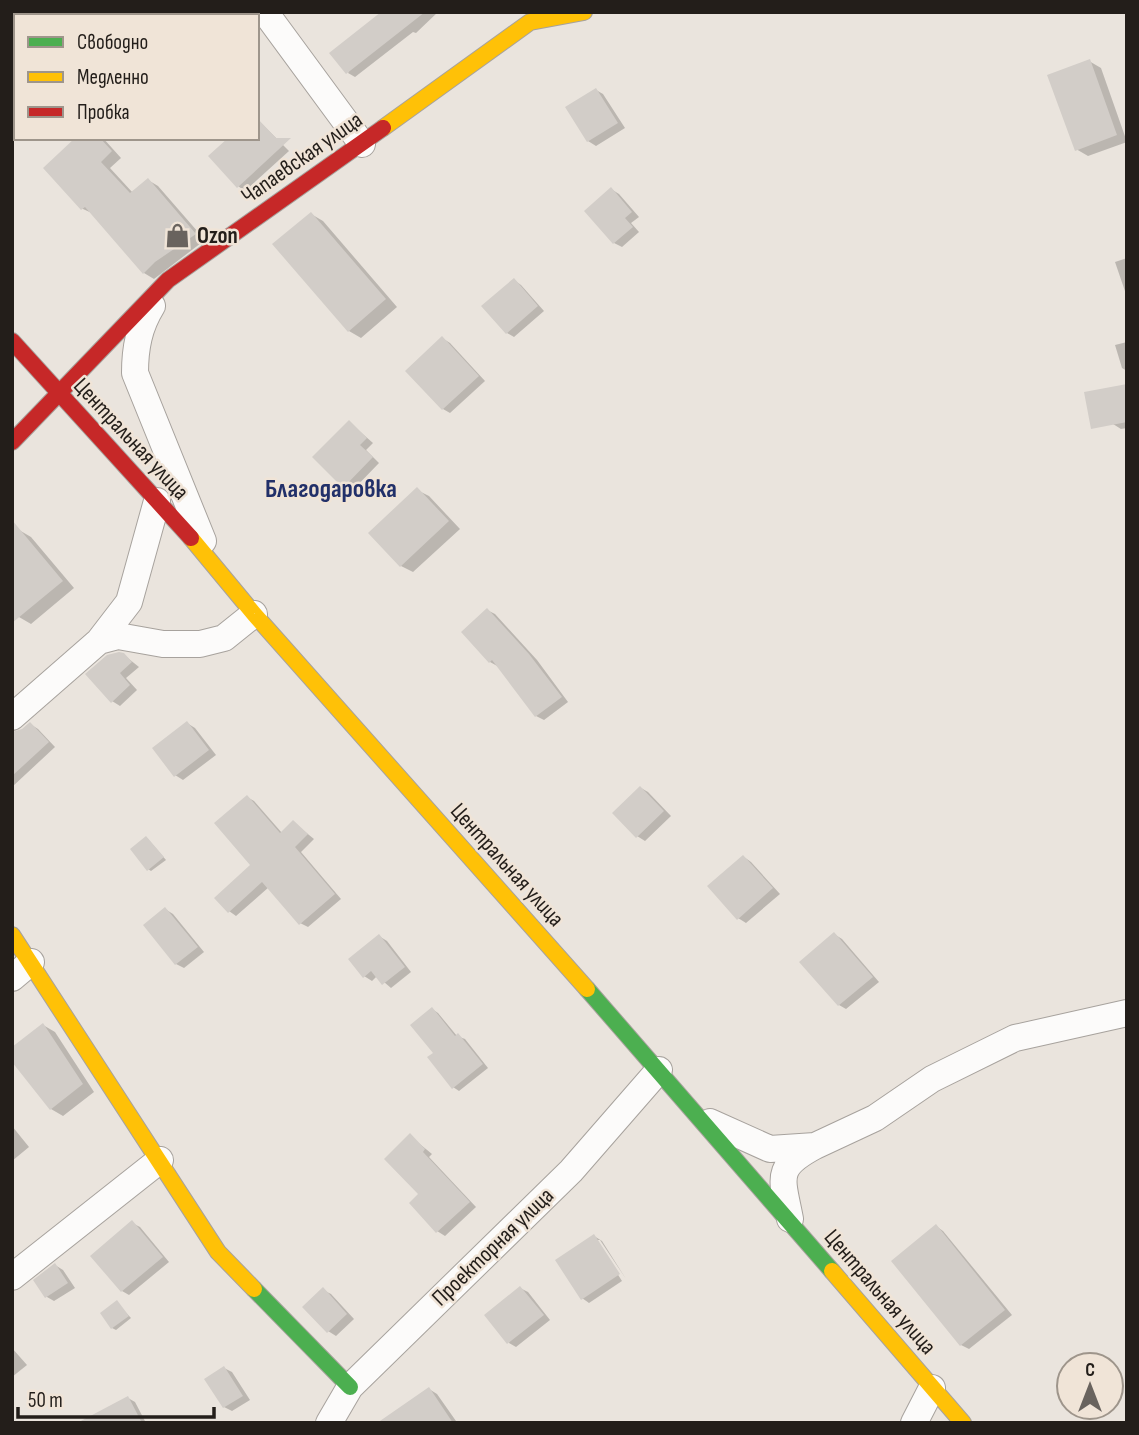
<svg xmlns="http://www.w3.org/2000/svg" width="1139" height="1435" viewBox="0 0 1139 1435" font-family="'Sofia Sans Condensed',sans-serif">
	<style>
		.shadow { fill: #0003 }
		.building { fill: #d2cdc8 }
		.lines { fill: none; stroke-linecap: round; stroke-linejoin: round }
		.street-casing { stroke: #a7a29d; stroke-width: 28 }
		.fast-casing { stroke: #a7a29d; stroke-width: 18 }
		.slow-casing { stroke: #a7a29d; stroke-width: 18 }
		.jam-casing { stroke: #a7a29d; stroke-width: 18 }
		.street { stroke: #fcfbfa; stroke-width: 26 }
		.fast { stroke: #4caf50; stroke-width: 16 }
		.slow { stroke: #ffc107; stroke-width: 16 }
		.jam { stroke: #c62828; stroke-width: 16 }
		.labels { text-anchor: middle; dominant-baseline: central; stroke-width: 5; stroke-linejoin: round; paint-order: stroke }
		.street-label { font-size: 23px; fill: #231e1a; stroke: #f0e4d7 }
		.poi-label { font-size: 23px; font-weight: bold; fill: #231e1a; stroke: #f0e4d7; text-anchor: start }
		.quarter-label { font-size: 26px; font-weight: bold; fill: #223069; stroke: #f0e4d7 }
	</style>
	<rect width="100%" height="100%" fill="#eae4dd"/>
	<path class="shadow" d="M383 12H438L416 33 413 32 355 77 348 73Z
		M1089 61 1101 68 1127 142 1088 156 1076 149Z
		M16 73V125L12 122V76Z
		M596 90 603 94 625 128 596 146 588 141Z
		M257 119 289 151 245 191 238 186 257 138Z
		M78 138H103L121 158 110 168 133 193 148 180 158 186 205 240 154 279 144 273 94 214 83 209 45 169Z
		M611 189 619 194 639 217 631 223 639 232 622 247 614 243Z
		M311 214 323 221 397 307 361 338 349 331Z
		M1127 258V297L1115 262Z
		M514 280 521 285 544 311 514 337 507 333Z
		M442 338 450 343 485 381 450 413 443 409Z
		M1127 342V371L1122 368 1115 345Z
		M1127 407V428L1121 429 1113 424Z
		M349 422 373 443 366 450 379 463 352 491 344 486Z
		M417 490 429 496 460 529 413 572 401 566Z
		M19 530 31 537 74 588 31 624 19 617Z
		M487 610 495 614 537 660 568 702 544 720 536 716 499 667 490 662Z
		M124 655 139 667 126 678 137 690 120 706 112 701Z
		M187 723 195 728 216 755 183 780 175 775Z
		M30 724 38 729 55 747 12 787V735L23 731Z
		M641 788 648 792 671 816 645 841 637 836Z
		M247 797 254 801 282 833 293 822 314 839 301 852 341 899 308 927 300 923 269 887 236 916 229 911 253 865Z
		M147 838 166 860 151 871 148 869Z
		M744 857 751 862 780 894 746 923 738 918Z
		M165 909 173 914 204 952 184 968 176 964Z
		M834 934 842 939 879 982 846 1009 839 1005Z
		M379 936 387 941 411 972 391 988 377 976 372 981 364 976Z
		M432 1009 438 1013 457 1036 465 1039 488 1068 459 1091 453 1087 435 1053Z
		M43 1025 55 1032 94 1092 63 1116 51 1109Z
		M12 1126 29 1147 12 1161Z
		M410 1136 432 1154 429 1157 476 1207 445 1236 437 1231 421 1194Z
		M132 1223 140 1227 169 1262 129 1295 122 1291Z
		M936 1226 943 1231 1012 1315 969 1349 961 1345Z
		M594 1236 602 1241 626 1279 600 1240H596L622 1281 589 1303 582 1298Z
		M55 1265 63 1270 75 1288 54 1301 47 1297 36 1281Z
		M520 1288 528 1292 550 1320 516 1347 509 1343Z
		M323 1290 331 1294 354 1319 336 1336 328 1331Z
		M117 1303 131 1318 116 1330 112 1328Z
		M12 1348 27 1365 12 1377Z
		M224 1368 232 1372 250 1400 232 1411 224 1407Z
		M429 1389 437 1394 456 1421 397 1423Z
		M128 1398 135 1402 146 1423H95Z"/>
	<path class="building" d="M381 12H425L346 74 329 53Z
		M1090 59 1117 135 1075 151 1047 75Z
		M596 88 618 123 587 142 565 107Z
		M257 118 276 138H291L237 188 208 156 228 138H257Z
		M75 138H100L112 151 101 162 130 193 148 178 196 234 155 262 143 274 85 207 81 210 43 168Z
		M611 187 632 212 625 218 633 227 613 244 584 211Z
		M311 212 386 299 348 332 272 244Z
		M514 278 538 306 506 334 481 306Z
		M442 336 479 376 442 410 405 371Z
		M1127 384V422L1091 429 1084 392Z
		M349 420 367 438 360 445 373 457 343 488 312 457Z
		M417 487 449 521 400 567 368 533Z
		M12 520 63 581 12 623Z
		M487 608 529 654 562 697 535 717 492 660 489 663 461 632Z
		M119 652 124 653 132 662 120 673 130 685 111 703 85 674 107 655Z
		M187 721 209 750 174 777 152 748Z
		M30 722 49 742 12 776V732L22 729Z
		M640 786 664 811 636 838 612 813Z
		M247 795 280 833 293 820 308 834 295 847 335 894 299 925 262 882 228 913 214 898 250 865 214 823Z
		M146 836 164 857 147 871 130 849Z
		M743 855 773 888 737 920 707 886Z
		M165 907 198 947 175 965 143 925Z
		M834 932 873 977 838 1006 799 962Z
		M379 934 405 967 382 985 371 971 363 978 348 959Z
		M432 1007 455 1036 458 1033 483 1064 452 1089 427 1057 433 1053 410 1025Z
		M43 1023 83 1084 50 1110 12 1062V1047Z
		M410 1133 425 1149 423 1152 470 1202 436 1233 409 1203 418 1194 384 1159Z
		M132 1220 163 1257 121 1292 90 1256Z
		M936 1224 1005 1310 960 1346 891 1261Z
		M594 1234 620 1274 581 1300 555 1260Z
		M55 1263 68 1283 45 1298 33 1280Z
		M520 1286 544 1315 507 1344 484 1315Z
		M323 1287 347 1314 327 1333 302 1307Z
		M117 1300 129 1316 111 1329 100 1313Z
		M224 1366 243 1396 223 1408 204 1379Z
		M429 1387 453 1423H377Z
		M128 1396 142 1423H77Z"/>
	<g class="lines">
		<defs>
			<path id="street" d="M265 12 362 144
				M152 306C139 327 135 348 135 373L203 541
				M99 641 118 636 163 644H200L224 638 254 614
				M12 717 99 641 129 602 157 501
				M12 978 31 962
				M710 1122 770 1149 815 1146 875 1118 932 1079 1015 1038 1127 1013
				M790 1219C782 1177 774 1168 815 1146
				M12 1277 160 1160
				M329 1423 350 1387 571 1171 659 1070
				M914 1423 932 1388"/>
			<path id="fast" d="M587 989 832 1271
				M254 1289 350 1387"/>
			<path id="slow" d="M383 128 530 22 584 12
				M191 538 254 614 587 989
				M12 935 218 1252 254 1289
				M832 1271 963 1423"/>
			<path id="jam" d="M12 341 191 538
				M12 442 168 280 383 128"/>
		</defs>
		<use href="#street" class="street-casing"/>
		<use href="#fast" class="fast-casing"/>
		<use href="#slow" class="slow-casing"/>
		<use href="#jam" class="jam-casing"/>
		<use href="#street" class="street"/>
		<use href="#fast" class="fast"/>
		<use href="#slow" class="slow"/>
		<use href="#jam" class="jam"/>
	</g>
	<defs>
		<symbol id="shop-bare" viewBox="-9 -9 18 18"><path d="M-5-2.5h2.3a2.7 3.5 0 0 1 5.4 0H5L5.5 6h-11ZM-1.5-2.5h3a1.5 2.3 0 0 0-3 0Z" fill="#69635e" stroke="#f0e4d7" stroke-width="2.5" paint-order="stroke"/></symbol>
	</defs>
	<g fill-rule="evenodd">
		<use href="#shop-bare" x="160" y="218" width="35" height="35"/>
	</g>
	<g class="labels">
		<g class="street-label">
			<text transform="translate(302 158) rotate(-35)">Чапаевская улица</text>
			<text transform="translate(131 439) rotate(47)">Центральная улица</text>
			<text transform="translate(507 865) rotate(48)">Центральная улица</text>
			<text transform="translate(493 1247) rotate(-44)">Проекторная улица</text>
			<text transform="translate(880 1292) rotate(49)">Центральная улица</text>
		</g>
		<g class="poi-label">
			<text x="197" y="236">Ozon</text>
		</g>
		<g class="quarter-label">
			<text x="331" y="489">Благодаровка</text>
		</g>
	</g>
	<rect width="1139" height="1435" fill="none" stroke="#231e1a" stroke-width="28"/>
	<rect x="14" y="14" width="245" height="126" fill="#f0e4d7" stroke="#9e958b" stroke-width="2"/>
	<rect x="28" y="37" width="35" height="10" fill="#4caf50" stroke="#9e958b" stroke-width="2"/>
	<text x="77" y="49" font-size="21" fill="#231e1a">Свободно</text>
	<rect x="28" y="72" width="35" height="10" fill="#ffc107" stroke="#9e958b" stroke-width="2"/>
	<text x="77" y="84" font-size="21" fill="#231e1a">Медленно</text>
	<rect x="28" y="107" width="35" height="10" fill="#c62828" stroke="#9e958b" stroke-width="2"/>
	<text x="77" y="119" font-size="21" fill="#231e1a">Пробка</text>
	<g transform="translate(1090 1386)"><circle r="33" fill="#f0e4d7" stroke="#9e958b" stroke-width="2"/>
	<path d="M0-5L12 26L0 18L-12 26Z" fill="#69635e"/>
	<text y="-10" font-size="19" font-weight="bold" text-anchor="middle" fill="#231e1a">С</text>
	</g>
	<path d="M18 1407v10h196v-10" fill="none" stroke="#231e1a" stroke-width="3.5"/>
	<text x="28" y="1407" font-size="21" fill="#231e1a" stroke="#f0e4d7" stroke-width="5" paint-order="stroke">50 m</text>
</svg>
